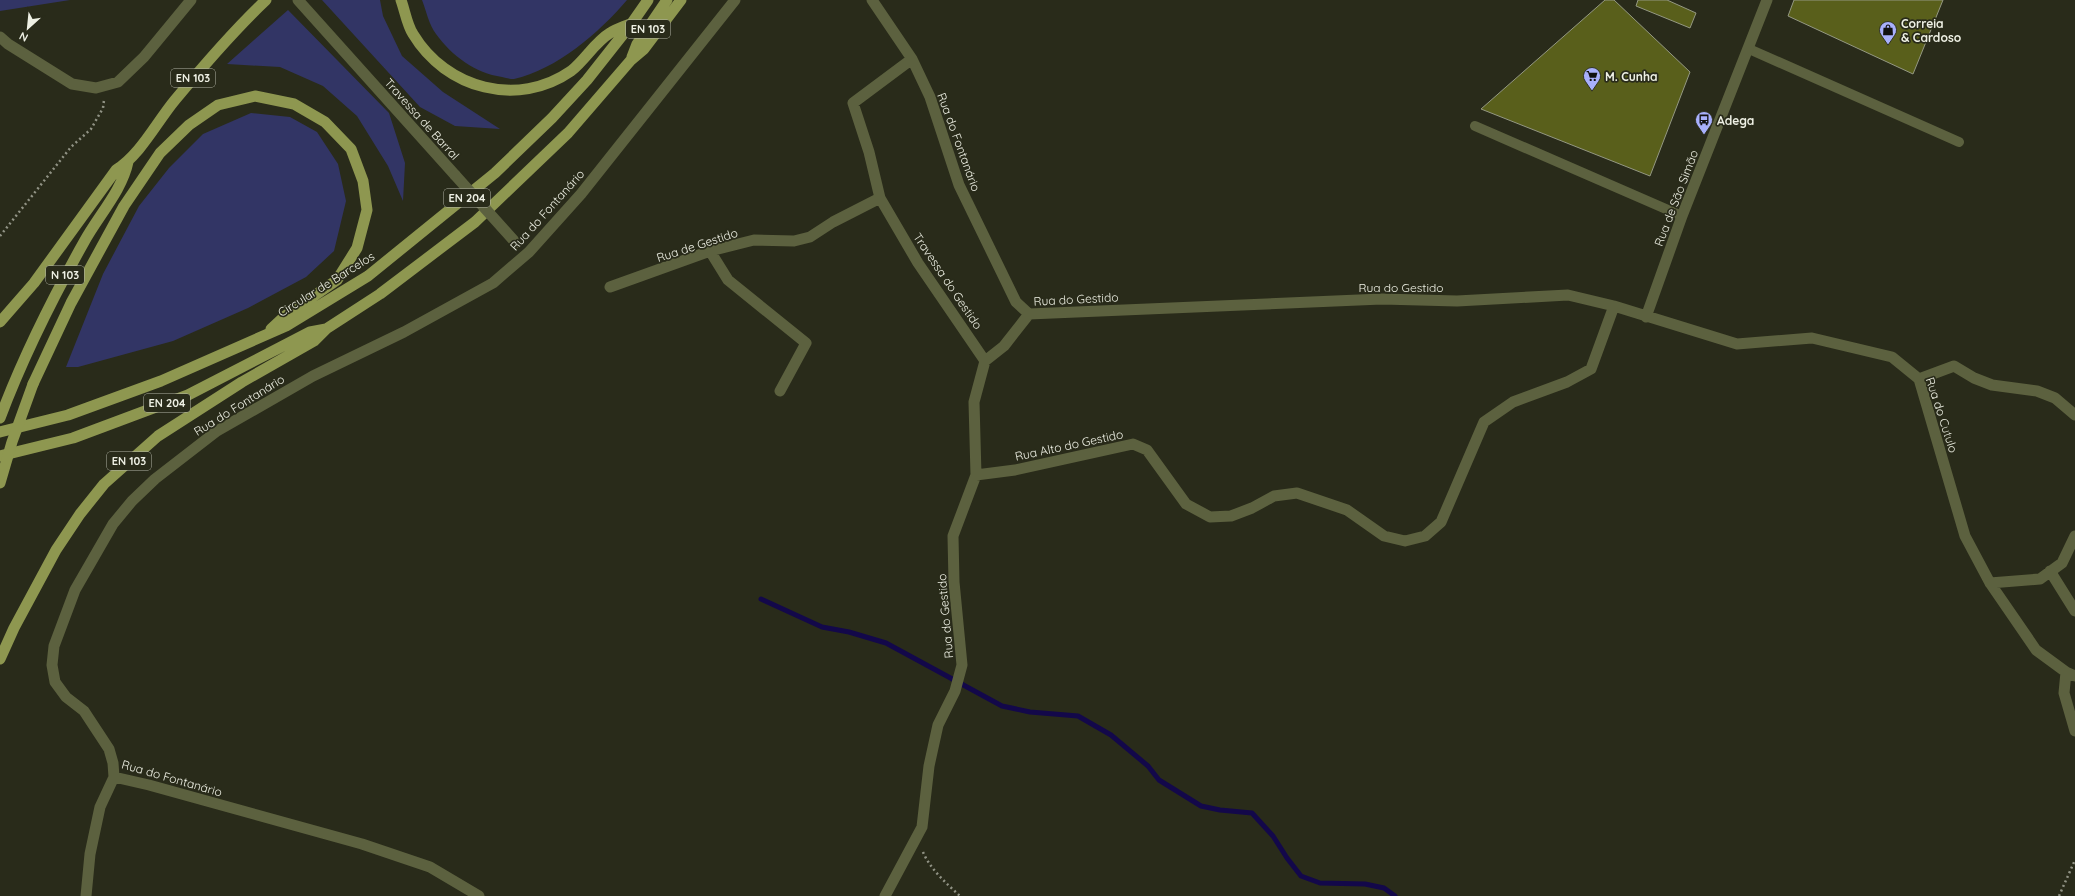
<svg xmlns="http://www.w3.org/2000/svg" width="2075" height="896" viewBox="0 0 2075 896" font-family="Quicksand,sans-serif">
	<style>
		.green { fill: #323565 }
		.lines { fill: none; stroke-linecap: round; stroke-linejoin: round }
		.stream { stroke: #13084a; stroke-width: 5 }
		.building { fill: #595f1b; stroke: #949882 }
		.path { stroke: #919385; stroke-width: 2.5; stroke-dasharray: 2 3; stroke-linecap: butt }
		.service { stroke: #5c613f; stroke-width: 10 }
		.minor { stroke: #5c613f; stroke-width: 11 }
		.primary { stroke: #8e9750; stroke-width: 11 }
		.minor-bridge { stroke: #5c613f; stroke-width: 11 }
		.primary-bridge { stroke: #8e9750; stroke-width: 11 }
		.labels { text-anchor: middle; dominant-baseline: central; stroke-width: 3.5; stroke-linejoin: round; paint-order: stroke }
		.shield { fill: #292b1a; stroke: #b3b5a7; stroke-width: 1 }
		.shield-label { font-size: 11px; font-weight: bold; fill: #eef0e4 }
		.poi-label { font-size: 12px; font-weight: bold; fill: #eef0e4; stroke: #292b1a; text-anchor: start }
		.street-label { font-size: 12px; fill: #eef0e4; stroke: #292b1a }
	</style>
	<rect width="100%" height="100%" fill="#292b1a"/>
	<path class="green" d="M0 0H70L0 11Z
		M322 0H380L383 16 402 56 443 92 500 129 455 126 420 107Z
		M422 0H627C600 32 556 70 514 79 510 79 506 78 502 77 475 73 452 56 436 34 429 25 426 10 422 0Z
		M288 10 389 113 405 163 403 201 388 166 357 116 323 86 280 67 227 64Z
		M251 113 290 117 317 132 338 164 346 201 334 251 306 277 248 308 173 341 78 367H66L103 274 139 206 169 168 203 134Z"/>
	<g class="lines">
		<path class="stream" d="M761 599 822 627 849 632 886 643 1002 706 1030 712 1078 716 1111 735 1148 766 1159 780 1201 806 1220 810 1252 813 1273 836 1287 858 1301 876 1320 883 1365 884 1384 888 1395 896"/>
	</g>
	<path class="building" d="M1605 0H1614L1690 72 1650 176 1481 109Z
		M1638 0H1667L1696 13 1690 28 1636 6Z
		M1794 0H1943L1913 74 1788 16Z"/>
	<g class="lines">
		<path class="path" d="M0 236 71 147 91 129 103 108 104 100
			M923 852C930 869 947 884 960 896
			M2059 896 2075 860"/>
		<path class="service" d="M1749 49 1959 142
			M1475 126 1682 216"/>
		<path class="minor" d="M298 0 455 175
			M872 0 912 59 930 97 959 185 1016 302 1029 314
			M0 37 8 44 72 84 96 88 118 82 144 57 191 0
			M912 59 853 103 869 152 880 198 918 263 985 361
			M710 251 728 280 806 343 780 391
			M610 287 710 251 754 240 794 241 810 237 833 222 880 198
			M1646 317 1682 216 1767 0
			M1919 379 1954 366 1974 378 1992 385 2037 391 2055 398 2075 415
			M976 475 1015 470 1133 444 1147 450 1186 504 1210 517 1231 516 1252 508 1274 496 1297 493 1347 510 1384 536 1405 541 1425 536 1441 522 1484 422 1513 402 1567 382 1591 369 1614 306
			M2050 571 2075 611
			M1990 583 2040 579 2062 563 2075 536
			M2066 672 2064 693 2075 731
			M114 777 149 785 362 844 430 867 479 896
			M86 896 90 854 100 807 114 777 113 763 109 749 84 711 66 697 55 682 52 665 54 646 75 590 113 524 132 501 155 479 217 431 313 376 404 332 493 283 529 252 581 194 735 0
			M885 896 922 827 929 766 938 725 955 691 962 665 954 582 953 536 976 475 974 402 985 361 1004 346 1029 314 1382 299 1457 301 1568 295 1614 306 1737 344 1812 338 1892 357 1919 379 1965 536 1990 583 2036 650 2066 672 2075 676"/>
		<path class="primary" d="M401 0C405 11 407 25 413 34 446 89 518 108 571 71 585 60 595 42 610 33 616 29 623 27 630 24
			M632 57 637 44 667 0
			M0 322 34 283 116 170C141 154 156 123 175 100 204 65 233 31 266 0
			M33 384 71 303 124 206 160 153 189 125 218 105 255 96 294 104 325 122 351 149 363 181 367 210 357 248 337 280 285 316 271 329
			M0 418C23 357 52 299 84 242 98 216 122 191 128 162
			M0 432 68 415 161 381 286 326 368 276 495 173 552 118 587 80 632 23 648 0
			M0 456 73 438 188 395 310 332 326 329
			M0 659 14 628 56 550 80 514 104 484 158 436 242 382 314 341 326 329 380 294 475 222 568 133 631 60 644 49 681 0"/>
		<path class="minor-bridge" d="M455 175 516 243"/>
		<path class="primary-bridge" d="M0 483 12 442 33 384"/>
	</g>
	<defs>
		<symbol id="shop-pin" viewBox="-11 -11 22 30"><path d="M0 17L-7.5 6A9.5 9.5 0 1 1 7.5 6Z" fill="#a8b0fc" stroke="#292b1a"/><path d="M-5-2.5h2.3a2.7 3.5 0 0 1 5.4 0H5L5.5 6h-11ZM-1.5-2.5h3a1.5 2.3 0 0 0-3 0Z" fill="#111"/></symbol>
		<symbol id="supermarket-pin" viewBox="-11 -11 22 30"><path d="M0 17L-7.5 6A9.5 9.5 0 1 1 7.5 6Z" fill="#a8b0fc" stroke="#292b1a"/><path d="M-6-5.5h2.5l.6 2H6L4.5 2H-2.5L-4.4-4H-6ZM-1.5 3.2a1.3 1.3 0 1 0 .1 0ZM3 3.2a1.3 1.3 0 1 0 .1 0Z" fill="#111"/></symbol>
		<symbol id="bus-pin" viewBox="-11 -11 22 30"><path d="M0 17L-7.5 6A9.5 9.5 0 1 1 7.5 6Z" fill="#a8b0fc" stroke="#292b1a"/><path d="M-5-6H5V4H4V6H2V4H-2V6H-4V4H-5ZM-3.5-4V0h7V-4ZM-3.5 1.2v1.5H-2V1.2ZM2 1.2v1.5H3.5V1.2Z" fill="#111"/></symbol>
	</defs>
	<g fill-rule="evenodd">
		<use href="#shop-pin" x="1878" y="20" width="20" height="27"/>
		<use href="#supermarket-pin" x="1582" y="66" width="20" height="27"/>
		<use href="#bus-pin" x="1694" y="110" width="20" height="27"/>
	</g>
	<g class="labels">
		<g class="shield">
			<rect x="626" y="20" width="44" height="18" rx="3"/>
			<rect x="171" y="69" width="44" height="18" rx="3"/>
			<rect x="444" y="189" width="46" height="18" rx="3"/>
			<rect x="46" y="266" width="38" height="18" rx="3"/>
			<rect x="144" y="394" width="46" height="18" rx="3"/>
			<rect x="107" y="452" width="44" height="18" rx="3"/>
		</g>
		<g class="shield-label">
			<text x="648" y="29">EN 103</text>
			<text x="193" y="78">EN 103</text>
			<text x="467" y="198">EN 204</text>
			<text x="65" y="275">N 103</text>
			<text x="167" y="403">EN 204</text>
			<text x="129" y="461">EN 103</text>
		</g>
		<g class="poi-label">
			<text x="1901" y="23">Correia<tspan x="1901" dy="14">&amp; Cardoso</tspan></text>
			<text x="1605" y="76">M. Cunha</text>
			<text x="1717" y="120">Adega</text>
		</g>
		<g class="street-label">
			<text transform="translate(422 119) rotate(48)">Travessa de Barral</text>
			<text transform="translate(959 142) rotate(70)">Rua do Fontanário</text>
			<text transform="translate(1676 198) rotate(-69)">Rua de São Simão</text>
			<text transform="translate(547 210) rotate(-48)">Rua do Fontanário</text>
			<text transform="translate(697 245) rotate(-18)">Rua de Gestido</text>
			<text transform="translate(948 281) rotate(56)">Travessa do Gestido</text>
			<text transform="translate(326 284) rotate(-32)">Circular de Barcelos</text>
			<text x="1401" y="287">Rua do Gestido</text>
			<text transform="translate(1076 299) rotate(-3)">Rua do Gestido</text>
			<text transform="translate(239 405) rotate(-32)">Rua do Fontanário</text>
			<text transform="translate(1942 415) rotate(72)">Rua do Cutulo</text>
			<text transform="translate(1069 445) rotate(-12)">Rua Alto do Gestido</text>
			<text transform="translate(945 616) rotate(-95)">Rua do Gestido</text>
			<text transform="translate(172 778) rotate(16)">Rua do Fontanário</text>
		</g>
	</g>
	<g transform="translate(28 28) rotate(207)" stroke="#292b1a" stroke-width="3" paint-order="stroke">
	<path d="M0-3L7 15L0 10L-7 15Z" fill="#eef0e4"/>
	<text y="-6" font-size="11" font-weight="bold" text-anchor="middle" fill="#eef0e4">N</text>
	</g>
</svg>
